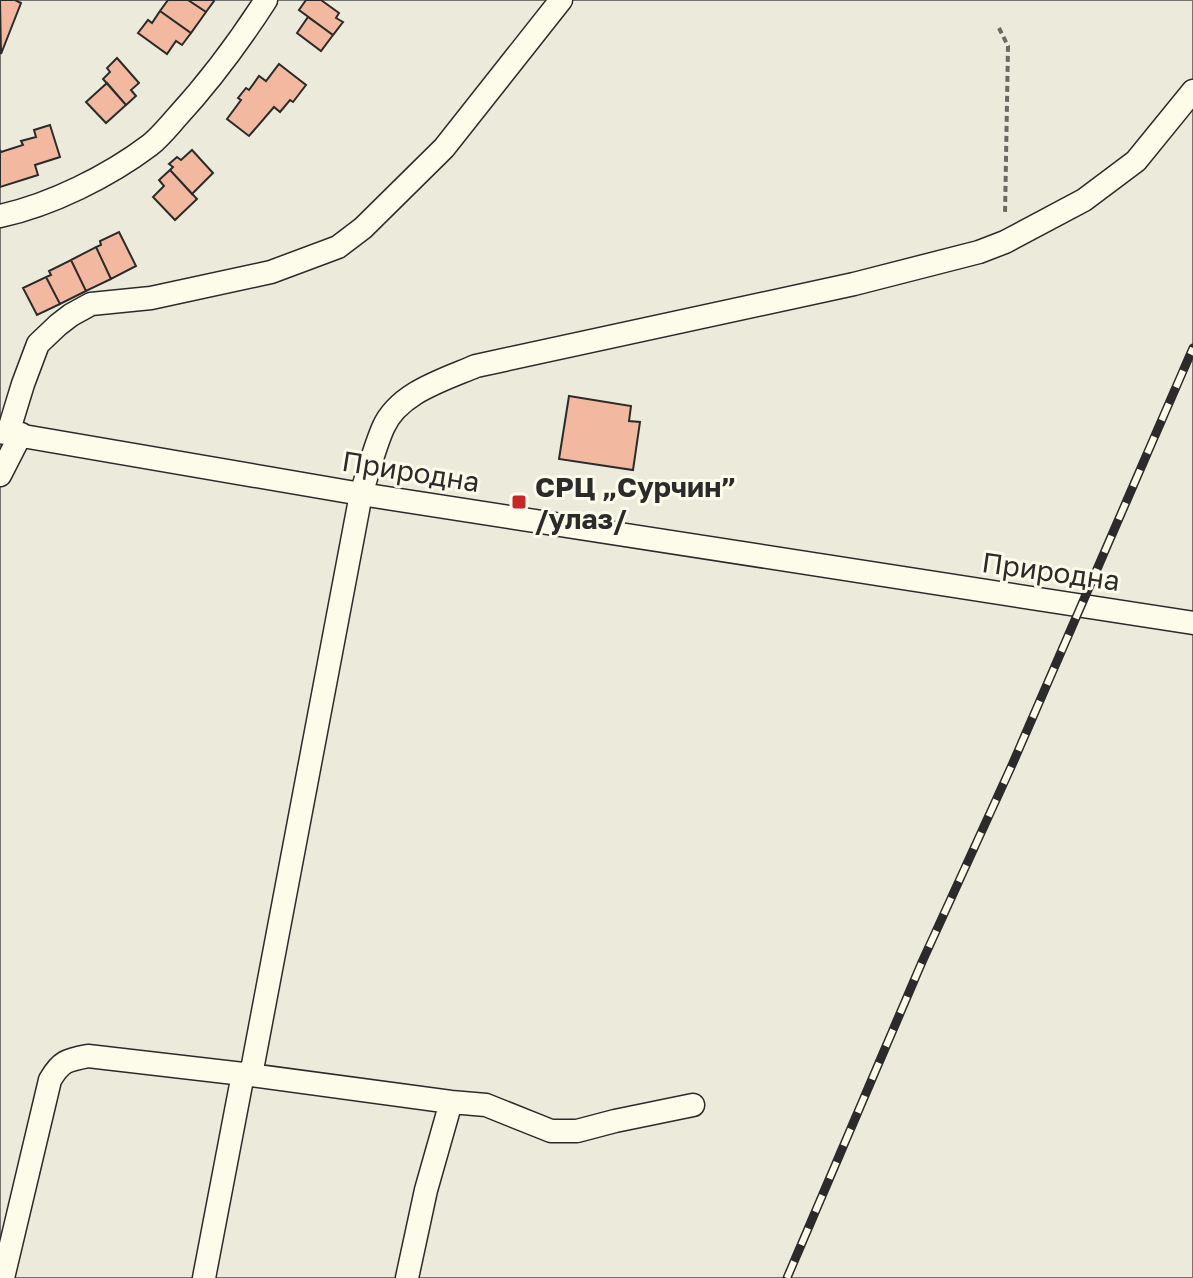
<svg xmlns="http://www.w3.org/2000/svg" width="1193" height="1278" viewBox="0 0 1193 1278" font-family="'Golos Text',sans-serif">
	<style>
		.green { fill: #ecebdb; stroke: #74746e; stroke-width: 2 }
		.building { fill: #f2b8a0; stroke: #2b2b2b; stroke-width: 2 }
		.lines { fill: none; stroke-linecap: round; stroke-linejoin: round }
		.minor-casing { stroke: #2b2b2b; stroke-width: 25 }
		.path { stroke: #6a6964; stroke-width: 4; stroke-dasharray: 6 4; stroke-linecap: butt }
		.minor { stroke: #fdfbea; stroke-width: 22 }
		.rail-casing { stroke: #2b2b2b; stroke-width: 9 }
		.rail { stroke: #fdfbea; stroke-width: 6; stroke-dasharray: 18; stroke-linecap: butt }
		.poi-dot { fill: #c62828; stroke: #fdfbea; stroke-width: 3 }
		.labels { text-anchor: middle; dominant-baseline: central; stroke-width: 6; stroke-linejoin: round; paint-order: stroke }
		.street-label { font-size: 28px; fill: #2b2b2b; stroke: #fdfbea }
		.poi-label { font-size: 28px; font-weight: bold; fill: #2b2b2b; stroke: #fdfbea; text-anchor: start }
	</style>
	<rect width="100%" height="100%" fill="#fdfbea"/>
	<path class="green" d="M0 0H1193V1278H0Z"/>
	<path class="building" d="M0 0H15L21 3 1 54Z
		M168 0H188L206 12 191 33 160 11Z
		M188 0H213L214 1 206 12Z
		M306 0H321L339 13 336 18 343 22 333 35 299 10Z
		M160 11 191 33 182 45 176 41 167 54 138 33 148 20 152 23Z
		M308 17 333 35 321 51 297 33Z
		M117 58 139 83 131 90 136 96 126 105 103 79 110 72 107 68Z
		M279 64 306 85 293 102 290 100 280 112 274 107 249 136 227 119 241 100 238 98 246 88 249 90 259 76 266 81Z
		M107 83 126 105 106 123 86 102Z
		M50 125 60 157 35 165 38 175 0 187V150L1 152 23 145 21 141 36 137 34 130Z
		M192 150 213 173 192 194 170 170 173 167 169 164 177 157 181 160Z
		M170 170 197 199 175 220 153 197 164 186 159 180Z
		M119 232 136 266 111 279 96 247 101 245 100 241Z
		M96 247 111 279 86 291 71 260Z
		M71 260 86 291 60 304 46 277 51 275 49 271Z
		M46 277 60 304 37 315 23 288Z
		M569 396 631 406 629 421 640 422 633 470 559 459Z"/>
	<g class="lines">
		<defs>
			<path id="minor" d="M0 216C51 205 109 176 150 145 160 137 168 127 176 118 210 81 239 42 266 0
				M0 432 361 494 1193 623
				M8 433 23 384 38 344 58 325 71 315 91 304 151 298 271 272 338 247 363 228 444 148 561 0
				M0 475 21 434
				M251 1075 361 494C368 473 374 449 383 428 398 393 443 380 476 366L854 284 979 252 1005 242 1084 200 1136 161 1193 91
				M3 1278 50 1080C61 1061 67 1060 88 1056L243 1074 451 1102 486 1105 551 1131H577L615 1121 693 1105
				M204 1278 243 1074
				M407 1278 426 1190 451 1102"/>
		</defs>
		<use href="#minor" class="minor-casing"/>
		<path class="path" d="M999 28 1008 46 1005 215"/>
		<use href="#minor" class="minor"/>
		<defs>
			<path id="rail" d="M787 1278 922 962 1012 765 1193 348"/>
		</defs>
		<use href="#rail" class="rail-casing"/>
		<use href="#rail" class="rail"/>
	</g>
	<rect class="poi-dot" x="511" y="494" width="16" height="16" rx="4"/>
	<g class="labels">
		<g class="street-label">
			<text transform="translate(411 471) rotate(9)">Природна</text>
			<text transform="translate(1051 571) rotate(8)">Природна</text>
		</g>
		<g class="poi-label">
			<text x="535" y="486">СРЦ „Сурчин”<tspan x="535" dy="32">/улаз/</tspan></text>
		</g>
	</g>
</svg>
